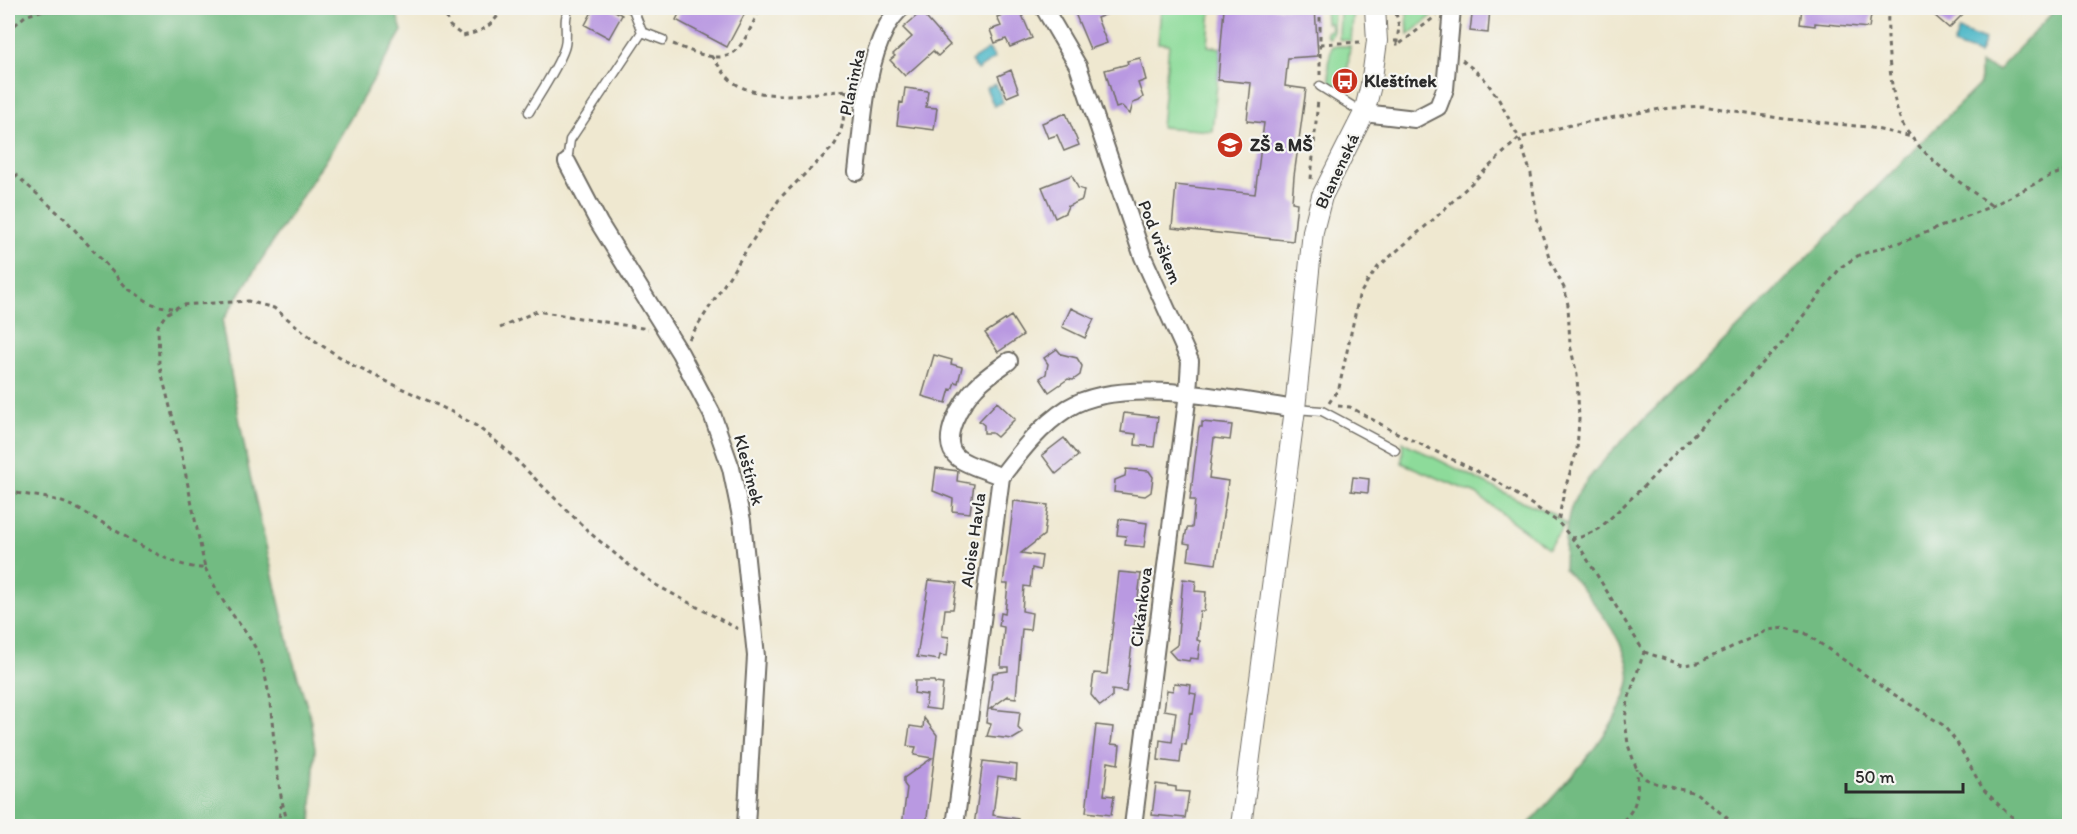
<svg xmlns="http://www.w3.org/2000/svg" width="2077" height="834" viewBox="0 0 2077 834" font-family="Itim,sans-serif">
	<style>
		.green { fill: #8ddb9a; stroke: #5c8362; stroke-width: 1.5 }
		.forest { fill: #72bb82; stroke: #4e7356; stroke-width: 1.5 }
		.water { fill: #4bb7c7; stroke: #3b7179; stroke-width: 1.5 }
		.building { fill: #b999e1 }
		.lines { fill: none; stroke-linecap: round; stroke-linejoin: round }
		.service-casing { stroke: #706d65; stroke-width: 11 }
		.minor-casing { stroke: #706d65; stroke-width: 20 }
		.tertiary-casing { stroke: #706d65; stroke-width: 22 }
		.path { stroke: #706d65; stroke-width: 3; stroke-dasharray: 4.5 4.5; stroke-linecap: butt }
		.service { stroke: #fff; stroke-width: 8 }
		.minor { stroke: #fff; stroke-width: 16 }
		.tertiary { stroke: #fff; stroke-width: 20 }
		.labels { text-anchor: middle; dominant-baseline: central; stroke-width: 4.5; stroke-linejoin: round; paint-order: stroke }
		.poi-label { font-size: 18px; font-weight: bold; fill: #2b2b2b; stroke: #f6f6f2; text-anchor: start }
		.street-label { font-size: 18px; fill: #2b2b2b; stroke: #f6f6f2 }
	</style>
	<rect width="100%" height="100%" fill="#f6f6f2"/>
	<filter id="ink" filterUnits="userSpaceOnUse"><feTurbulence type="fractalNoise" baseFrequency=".0167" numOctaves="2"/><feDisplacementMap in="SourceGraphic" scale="12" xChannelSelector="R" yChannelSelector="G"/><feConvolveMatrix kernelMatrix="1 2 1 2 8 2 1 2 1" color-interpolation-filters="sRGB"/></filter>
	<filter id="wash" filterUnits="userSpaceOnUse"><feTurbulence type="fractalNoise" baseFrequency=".008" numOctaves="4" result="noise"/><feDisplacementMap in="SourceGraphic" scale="24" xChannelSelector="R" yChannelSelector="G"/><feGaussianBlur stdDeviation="1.35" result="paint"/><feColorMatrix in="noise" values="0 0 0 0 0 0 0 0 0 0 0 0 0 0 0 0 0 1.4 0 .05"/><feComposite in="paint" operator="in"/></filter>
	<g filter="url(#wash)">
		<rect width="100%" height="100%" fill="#efe8d0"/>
		<path class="green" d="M1161 8H1211L1208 46 1221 48 1212 131 1161 127 1169 44 1158 43Z
			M1325 8H1334L1333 31 1330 38 1327 37 1326 32 1331 29 1330 23H1326Z
			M1340 8H1354L1351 41 1339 39Z
			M1402 8H1442L1408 35 1407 12H1403Z
			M1332 46H1350L1346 87 1341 93 1331 86 1328 64Z
			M1403 442 1519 500 1552 513 1565 524 1548 548 1476 494 1402 463Z"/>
		<path class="forest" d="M8 8H395L402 31 336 143 223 320V331L249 471 267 550 292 657 310 716 315 749 311 826H8Z
			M2057 8H2070L2069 826H1527C1559 789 1620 730 1629 682 1635 649 1586 591 1564 569 1565 542 1564 513 1580 490 1615 441 1670 396 1713 353 1802 263 1890 173 1980 84V64L1998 70Z"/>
		<path class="water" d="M1959 30 1985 40 1979 54 1953 45Z
			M989 49 995 58 977 70 971 61Z
			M996 84 1003 102 994 106 986 88Z"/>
		<g id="blocks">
			<path class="building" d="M594 8H610L622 15 609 38 585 25Z
				M682 8H739L746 11 727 47 676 20Z
				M1019 8 1032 38 1010 47 1006 39 995 43 990 30 1001 26 997 17Z
				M1082 8H1122L1097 18 1107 43 1090 49 1074 11Z
				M1224 8H1315L1318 56 1288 58 1285 86 1306 89 1294 176 1292 202 1297 203 1293 241 1172 228 1176 185 1255 194 1264 123 1247 121 1251 83 1218 80Z
				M1466 8H1490L1488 33 1470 31 1472 15Z
				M1802 8H1872L1869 28 1815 23V26L1800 24Z
				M1926 8H1969L1949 28Z
				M921 12 950 45 938 56 933 51 905 76 890 60 895 56 893 54 912 37 903 28Z
				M1140 58 1146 80 1138 83 1143 97 1139 101 1133 103 1130 114 1122 106 1116 108 1105 70 1128 64 1127 61Z
				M1011 70 1019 92 1007 97 998 76Z
				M905 88 928 91 926 107 937 108 934 130 897 125 900 102 903 103Z
				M1066 113 1079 145 1064 151 1057 135 1048 138 1042 123Z
				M1072 175 1078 188 1084 190 1082 200 1068 206 1065 213 1055 218 1042 187Z
				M1071 308 1094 319 1085 338 1062 327Z
				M1011 316 1023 335 998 352 985 333Z
				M1057 349 1061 354 1077 358 1082 366 1080 375 1073 380 1068 379 1049 392 1040 378 1046 374 1048 364 1044 358Z
				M934 355 952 360 951 364 962 367 958 383 955 382 952 390 950 389 946 403 922 396Z
				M997 402 1015 419 997 437 992 433H984V425L979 421Z
				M1124 413 1158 417 1154 447 1135 445 1136 434 1121 432Z
				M1202 422 1232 425 1230 440 1214 438 1209 478 1228 481 1216 564 1188 560 1190 544 1184 543 1187 528H1192L1195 500H1190L1199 427H1202Z
				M1064 438 1078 456 1056 474 1042 455Z
				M936 468 958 471 957 481 974 484 970 513 952 511 953 499 933 491Z
				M1126 469 1149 471 1153 477 1151 492 1145 496 1114 492 1115 480 1125 476Z
				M1353 477 1369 479 1368 493 1351 491Z
				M1014 501 1048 505 1044 535 1021 553 1042 556 1040 570 1032 568 1030 587 1024 586 1022 611 1032 613 1030 630 1022 629 1016 698 1008 697V696L990 709 1020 712 1018 728 1023 733 1013 739 987 736 991 724 986 723 993 673 1008 671V667H1001L1004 627 999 626 1001 613 1005 614 1008 584H1003Z
				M1119 519 1147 523 1144 547 1125 545 1126 536 1117 535Z
				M1119 572 1141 574 1126 692 1112 690V697L1100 706 1091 695 1094 673 1107 674Z
				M1183 579 1196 581 1195 591 1206 592 1204 611H1200L1197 640 1200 641 1198 659 1190 658 1189 661 1176 659 1169 651 1177 645Z
				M929 580 957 583 953 609H945L942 636 949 637 947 656 940 655 939 660 917 657Z
				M915 681H934L935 683 943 684 940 710 925 708 927 695 914 693Z
				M1174 683 1191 685 1190 693 1196 694 1193 714 1190 713 1186 745 1182 744 1180 763 1158 760 1160 740 1172 742 1176 712 1164 710 1167 690 1173 691Z
				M924 718 937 735 926 826H902L907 788 904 784V778L932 758 914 755 916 747 907 746 910 726 923 728Z
				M1096 725 1113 727 1111 744 1120 745 1118 764 1108 762 1104 795 1114 796 1111 815 1086 812Z
				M983 761 1017 765 1016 779 998 776 993 815 1018 819V826H974Z
				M1156 784 1176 787V791L1189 792 1185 818 1152 815Z"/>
		</g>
	</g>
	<g filter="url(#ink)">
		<use href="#blocks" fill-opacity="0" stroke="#706d65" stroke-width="1.5"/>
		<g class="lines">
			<defs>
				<path id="service" d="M630 8 633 9 642 32
					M1320 86 1363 113
					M529 112C539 95 558 67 564 49 569 36 562 20 569 8
					M567 162 570 140 642 32 663 40
					M1295 409 1322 411 1395 450"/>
				<path id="minor" d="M1044 8 1078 66 1143 257 1190 361 1188 393 1133 826
					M1364 113 1415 119 1438 107 1445 89 1452 8
					M567 162 599 223 680 353 712 414 731 468 742 521 756 656 746 826
					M857 172C863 124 864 69 887 26 890 20 896 13 901 8
					M1001 477C988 470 970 467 958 458 937 441 962 401 976 387 985 377 998 369 1009 361
					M955 826 1001 477C1021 451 1040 426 1068 408 1121 375 1235 400 1295 409"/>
				<path id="tertiary" d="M1241 826 1295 409 1313 231 1322 196 1364 113 1371 85 1377 41 1375 8"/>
			</defs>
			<use href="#service" class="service-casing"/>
			<use href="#minor" class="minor-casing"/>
			<use href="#tertiary" class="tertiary-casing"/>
			<path class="path" d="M443 8 450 26 463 36C484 31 492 26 503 8
				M1320 8V75
				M1888 8C1887 38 1889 105 1906 130 1929 162 1961 183 1992 206
				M8 31 25 16 49 8
				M1394 41H1397L1399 27 1395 8
				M1397 41V46L1436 16
				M673 44C688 50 718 64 733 53 746 43 753 21 761 8
				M1320 44 1360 42
				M711 56C719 65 726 78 736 84 764 102 815 93 847 90
				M1462 60 1483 77 1498 98 1519 138 1531 174 1537 218 1550 260 1565 290 1568 305 1570 345 1577 375 1579 419 1577 450 1564 492 1558 522
				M8 168 65 219 127 288 150 303 159 306 172 308
				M1311 179 1318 99
				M500 328 537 311 648 329
				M689 339 780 198 833 147C845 130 844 110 846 90
				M1329 403 1339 388 1359 296 1367 282 1378 267 1434 219 1519 138 1571 125 1660 109 1703 106 1785 119 1867 127 1912 137
				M1338 406 1350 407 1391 430 1495 480 1558 522 1581 549 1644 652 1628 700 1625 719 1628 745 1636 767 1646 779 1658 784 1696 793 1737 826
				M8 491C27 496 49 496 67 504 106 520 164 569 205 568L179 442 159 364 158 326 166 314 181 305 248 301 274 308 318 343 354 366 450 411 478 427 503 447 590 533 625 562 656 585 738 629
				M1571 538 1581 537 1599 529 1642 488 1783 342 1841 267 1859 255 1910 239 1965 217 1992 206 2050 176 2070 169
				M205 568C213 582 219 596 228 608 240 626 256 643 262 663 277 717 271 774 289 826
				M1644 652 1683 665 1698 663 1768 630 1786 628 1805 633 1887 690 1943 725 1956 741 1983 789 2008 814 2026 826
				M278 826 281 805
				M1616 826C1639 810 1638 795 1637 769"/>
			<use href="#service" class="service"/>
			<use href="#minor" class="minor"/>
			<use href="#tertiary" class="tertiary"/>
		</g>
	</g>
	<defs>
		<symbol id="bus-disc" viewBox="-11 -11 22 22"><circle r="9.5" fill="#c8321e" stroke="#f6f6f2"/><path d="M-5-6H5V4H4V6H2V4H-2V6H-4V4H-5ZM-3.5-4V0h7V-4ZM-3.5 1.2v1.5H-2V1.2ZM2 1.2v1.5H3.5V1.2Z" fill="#fff"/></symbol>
		<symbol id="school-disc" viewBox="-11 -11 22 22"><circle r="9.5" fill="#c8321e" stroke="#f6f6f2"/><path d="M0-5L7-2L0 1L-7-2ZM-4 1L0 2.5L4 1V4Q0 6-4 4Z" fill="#fff"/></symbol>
	</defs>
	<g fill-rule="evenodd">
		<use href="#bus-disc" x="1330" y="66" width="30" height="30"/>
		<use href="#school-disc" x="1215" y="130" width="30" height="30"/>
	</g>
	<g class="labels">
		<g class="poi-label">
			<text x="1364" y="81">Kleštínek</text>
			<text x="1250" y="145">ZŠ a MŠ</text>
		</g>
		<g class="street-label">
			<text transform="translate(852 82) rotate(-78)">Planinka</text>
			<text transform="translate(1337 171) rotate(-65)">Blanenská</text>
			<text transform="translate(1160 242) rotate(68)">Pod vrškem</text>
			<text transform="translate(749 470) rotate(75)">Kleštínek</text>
			<text transform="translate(973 540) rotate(-82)">Aloise Havla</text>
			<text transform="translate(1141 607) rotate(-83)">Cikánkova</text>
		</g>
	</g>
	<rect width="2077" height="834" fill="none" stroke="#f6f6f2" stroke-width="30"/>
	<path d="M1846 783v9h117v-9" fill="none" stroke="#2b2b2b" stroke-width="3"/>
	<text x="1855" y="783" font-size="18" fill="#2b2b2b" stroke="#f6f6f2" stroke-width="4.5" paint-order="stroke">50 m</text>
</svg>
